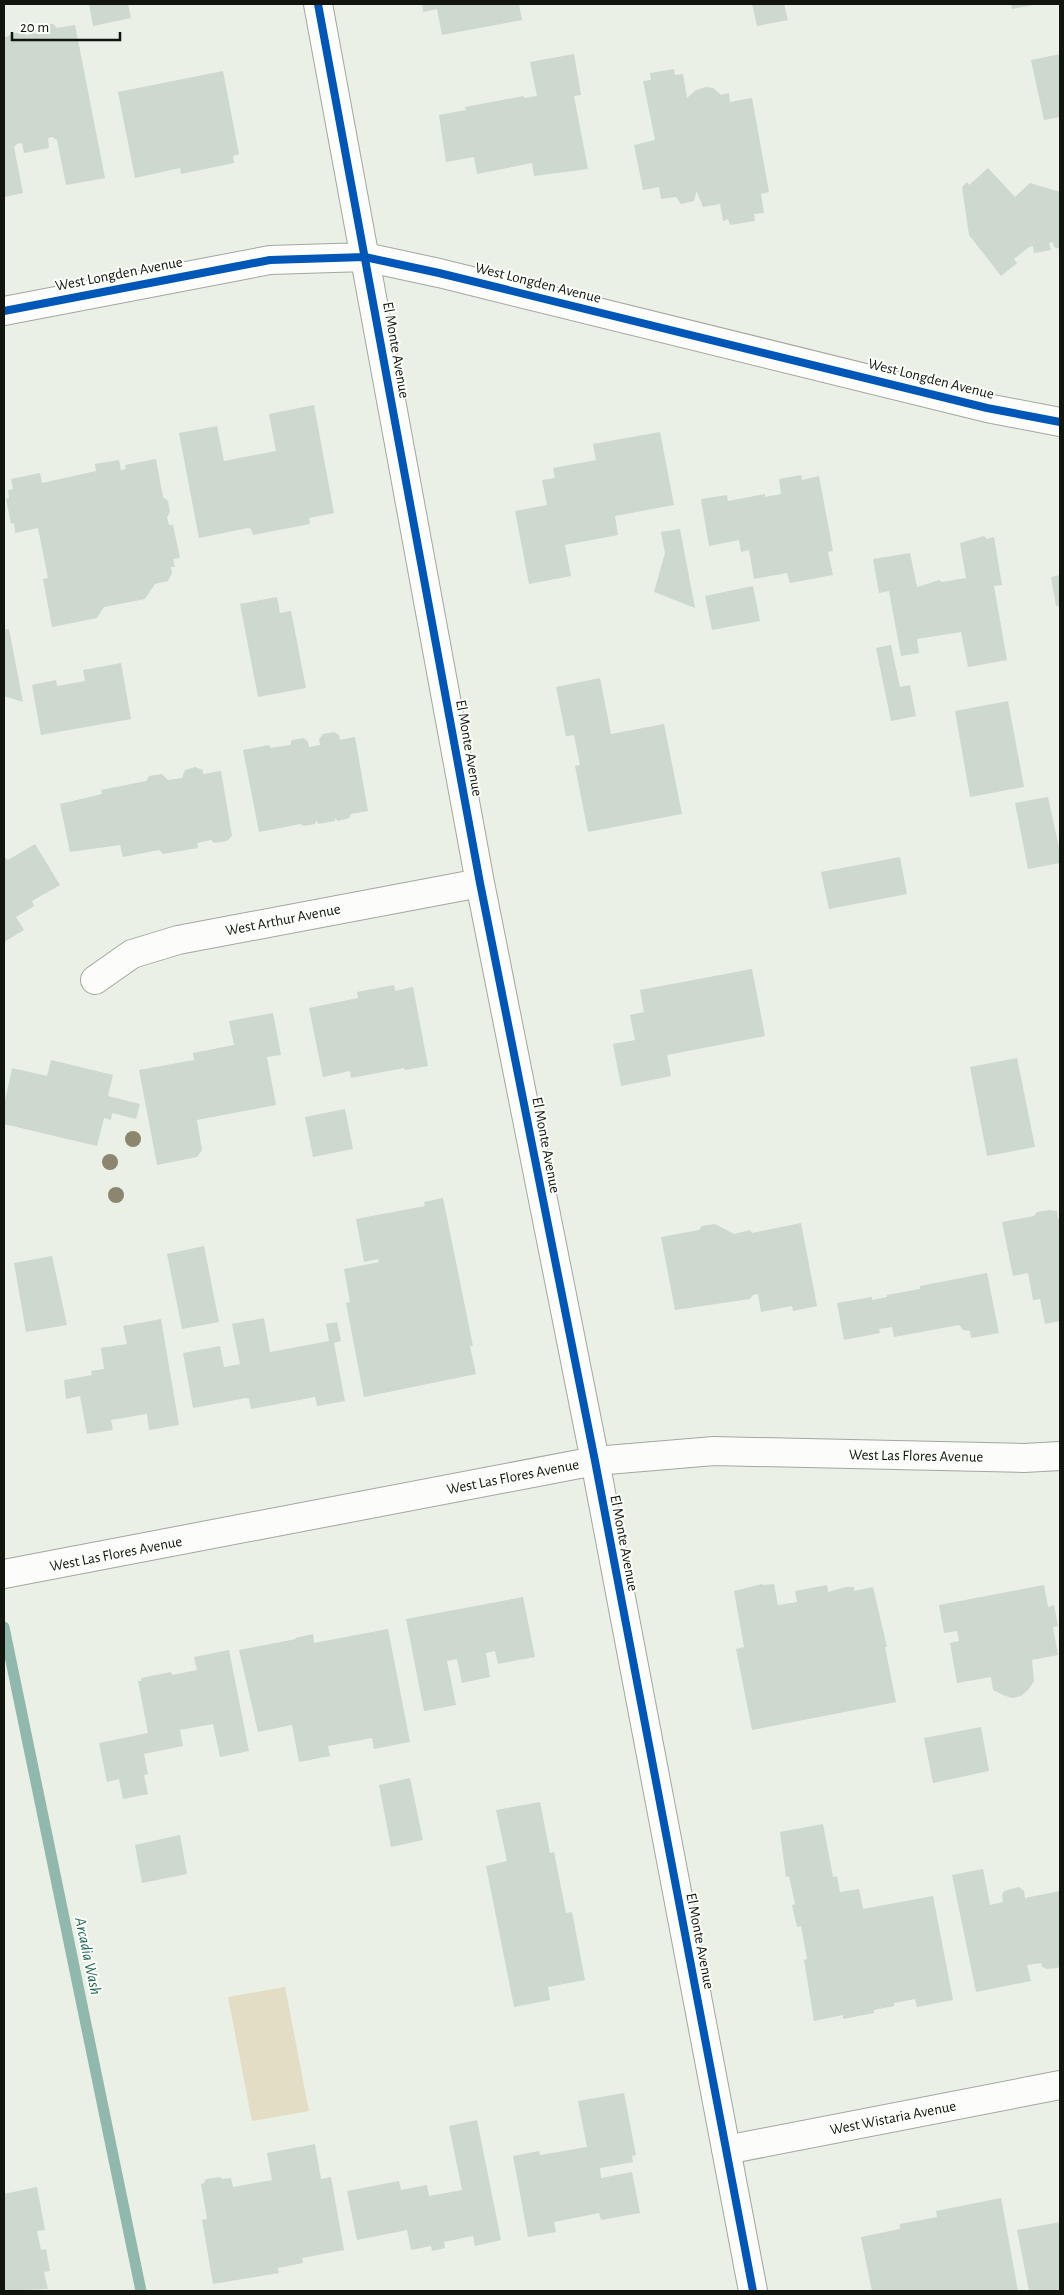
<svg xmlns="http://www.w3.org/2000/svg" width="1064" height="2295" viewBox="0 0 1064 2295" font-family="'Alegreya Sans',sans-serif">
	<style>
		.green { fill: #e4ddc5 }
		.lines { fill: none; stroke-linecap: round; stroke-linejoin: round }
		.stream { stroke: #90b8ac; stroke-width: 11 }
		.building { fill: #cdd8ce }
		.minor-casing { stroke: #a2a79f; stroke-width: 30 }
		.minor { stroke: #fcfdfb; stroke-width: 28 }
		.cycleway-casing { stroke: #fcfefa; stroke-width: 11 }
		.cycleway { stroke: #0057b8; stroke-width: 8 }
		.tree { fill: #8c866e }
		.labels { text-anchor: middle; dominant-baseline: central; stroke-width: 4; stroke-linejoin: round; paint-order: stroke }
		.street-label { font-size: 15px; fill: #11150e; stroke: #fcfefa }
		.water-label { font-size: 16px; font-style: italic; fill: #1d6558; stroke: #fcfefa }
	</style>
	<rect width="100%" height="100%" fill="#eaf0e5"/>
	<path class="green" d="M285 1987 309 2111 252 2121 228 1997Z"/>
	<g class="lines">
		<path class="stream" d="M4 1627 141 2291"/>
	</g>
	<path class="building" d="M89 4H128L131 18 93 26Z
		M422 4H519L522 20 442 35 437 9 423 12Z
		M752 4H784L788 20 757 26Z
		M1011 4H1034V5L1012 9Z
		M46 24H53L57 28 75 25 105 178 66 185 57 140 52 137 48 138 49 148 24 153 22 143 17 144 14 147 23 193 4 197V38L14 33H24L26 35 36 33 38 27Z
		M574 54 581 95 574 96 588 169 534 176 532 163 477 174 474 157 446 162 439 115 466 110 465 107 524 96V98L537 96 530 62Z
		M1060 54V117L1044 120 1031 60Z
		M674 69 675 75 683 74 687 98 696 90 706 87 713 88 721 95 729 93 730 102 752 98 769 192 761 194 764 213 754 214 755 221 730 225 728 219 723 221 720 204 703 207 697 192 696 193 694 201 681 204 676 197 661 199 659 187 643 190 634 145 655 140 643 81 651 80 650 73Z
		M223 71 239 154 233 156 234 163 181 174 180 168 135 178 118 92Z
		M988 168 1015 197 1030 183 1060 192V249L1054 247 1053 242 1049 243 1051 250 1034 253 1033 246 1029 247 1014 259 1017 263 1001 276 969 235 962 187 967 182 969 185Z
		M314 405 334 513 309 518 310 524 253 535 251 529 248 528 199 538 179 433 217 426 224 461 276 451 269 414Z
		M660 432 674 505 615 516 618 535 565 545 571 576 529 584 515 511 547 505 542 480 555 478 553 468 596 460 593 444Z
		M156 459 163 497 168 501 170 512 167 517 169 525H173L180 558 173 559 175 567H171L172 573 168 581 155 584 145 599 104 607 97 618 52 627 43 579 48 578 38 528 15 533 14 523 11 524 6 499 9 498 8 490 13 489 11 479 40 473 42 483 96 471 95 464 119 460 121 470 126 469 125 465Z
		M801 475 802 480 819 476 833 551 828 552 833 575 790 583 787 573 754 579 749 550 741 552 739 540 709 546 701 499 727 495 728 501 765 494V497L781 494 779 479Z
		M680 529 695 608 654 592 665 553 661 532Z
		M984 536 987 539 994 537 1002 585 994 586 1007 660 968 667 961 632 917 639 919 653 901 656 889 591 879 593 873 559 910 553 917 587 939 580 942 582 966 578 960 543Z
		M1060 575V606H1056L1051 577Z
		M753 586 760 621 712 630 705 596Z
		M277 597 280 613 291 611 306 688 258 697 240 604Z
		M9 629 23 702 4 696V630Z
		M891 645 900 687 910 685 916 716 891 721 876 648Z
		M121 663 131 719 41 735 32 685 56 680 57 686 85 681 83 670Z
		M600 678 611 734 664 724 682 814 588 832 575 766 580 765 574 735 566 736 556 687Z
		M1008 701 1024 787 970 797 955 711Z
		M334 732 339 735 340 740 355 737 368 811 351 814 349 818 338 821 335 818V821L318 824 317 820 315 824 303 826 301 824 259 832 243 750 269 745 271 748 290 745 292 740 304 738 308 742 309 747 320 745 319 739 323 734Z
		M195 767 203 770V774L221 771 232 836 227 841 214 843 211 840 197 843 198 848 163 854 159 850 123 857 120 845 70 852 60 804 102 794 101 790 146 781 149 776 162 774 168 780 182 778 185 770Z
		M1048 797 1060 852V863L1028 869 1015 803Z
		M35 844 60 885 32 901 34 906 16 917 24 930 4 942V857L8 860Z
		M900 857 907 894 829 909 821 872Z
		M752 969 765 1036 667 1055 671 1076 621 1086 613 1044 635 1040 630 1015 644 1012 640 990Z
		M394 985 395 991 413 987 428 1066 405 1070 404 1068 351 1078 350 1071 323 1077 309 1008 358 998 357 992Z
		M273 1013 281 1055 267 1057 276 1105 197 1120 202 1150 197 1157 157 1165 139 1070 194 1060 193 1053 234 1045 229 1021Z
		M1017 1058 1035 1147 987 1156 970 1067Z
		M51 1060 113 1075 108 1096 140 1104 136 1119 112 1113 111 1120 104 1118 97 1146 4 1124V1106L12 1068 47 1076Z
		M345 1109 353 1149 313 1157 305 1117Z
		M443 1198 473 1346H470L476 1374 364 1397 346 1303 350 1302 344 1269 379 1262 378 1259 364 1262 356 1219 425 1206 424 1202Z
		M1049 1210 1057 1211 1058 1219H1060V1321L1045 1324 1040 1299 1033 1300 1028 1273 1013 1276 1002 1222 1034 1216 1037 1212Z
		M801 1223 817 1306 793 1311 792 1306 761 1312 758 1294 753 1295 750 1299 675 1310 661 1237 699 1230 702 1226 715 1224 734 1234 750 1230 752 1233Z
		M204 1246 219 1322 182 1329 167 1254Z
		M52 1256 67 1325 26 1332 14 1263Z
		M987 1273 999 1333 971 1338 970 1331 963 1330 959 1325 894 1337 892 1327 879 1329 880 1333 844 1340 837 1303 872 1297V1300L887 1297V1295L920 1289V1286Z
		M264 1318 270 1352 329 1341 326 1324 337 1322 341 1341 334 1343 345 1401 317 1406 315 1397 251 1409 249 1399 246 1398 193 1408 183 1353 220 1346 224 1367 240 1364 232 1324Z
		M161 1319 179 1425 149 1430 147 1414 111 1420 113 1430 87 1434 80 1396 66 1399 64 1380 92 1375 91 1371 104 1369 101 1348 127 1344 123 1326Z
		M762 1584 763 1585 774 1584 778 1605 797 1602 795 1591 827 1585 828 1592 846 1587H854V1591L873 1587 887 1647H885L896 1702 752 1730 736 1649 744 1647 734 1591Z
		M1044 1585 1048 1607 1054 1605 1058 1626 1053 1627 1058 1655 1032 1660 1034 1681 1028 1690 1021 1696 1012 1698 1003 1695 993 1690 991 1677 957 1683 950 1643 959 1641 957 1631 944 1633 939 1605Z
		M523 1597 535 1657 498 1664 495 1651 486 1653 490 1677 462 1683 457 1659 447 1661 456 1705 424 1711 406 1619Z
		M388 1629 410 1742 374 1749 372 1738 328 1746 330 1756 299 1762 292 1725 258 1732 239 1650 296 1639 295 1638 313 1634 314 1643Z
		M229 1650 249 1751 220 1757 213 1724 180 1730 183 1746 144 1754 148 1774 144 1775 148 1794 123 1799 119 1779 107 1782 99 1743 148 1733 138 1681H141V1678L171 1672 172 1675 197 1670 194 1657Z
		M981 1727 989 1771 933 1783 924 1738Z
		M410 1778 423 1840 391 1847 379 1785Z
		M540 1802 550 1853 554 1852 566 1913 572 1912 585 1980 548 1987 550 2000 514 2007 486 1866 507 1861 496 1810Z
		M823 1824 833 1877 837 1876 840 1892 859 1889 863 1909 933 1896 953 2000 917 2007 915 1999 894 2003V2006L874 2010V2013L843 2019V2015L814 2021 804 1960 807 1959 801 1926 797 1927 792 1905 795 1904 789 1876 786 1877 780 1832Z
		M180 1835 187 1874 142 1883 135 1845Z
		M983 1869 990 1905 1003 1902 1002 1895 1004 1891 1019 1887 1024 1891 1025 1898 1060 1891V1963L1058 1968 1047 1969 1042 1967 1041 1963 1027 1965 1031 1981 976 1992 952 1875Z
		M624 2093 636 2155 632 2156 633 2162 600 2168 601 2178 632 2172 640 2213 601 2220 599 2213 554 2222 556 2232 528 2237 513 2156 539 2151 540 2155 587 2147 578 2101Z
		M477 2120 501 2240 475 2246 473 2236 444 2242 445 2248 432 2251 431 2246 411 2250 407 2230 357 2240 347 2191 399 2181 401 2190 427 2185 429 2196 462 2190 449 2126Z
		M315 2144 321 2179 331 2177 344 2250 302 2258 303 2263 278 2268 279 2273 213 2284 202 2220 207 2219 201 2184 204 2183 206 2179 220 2177 222 2179 231 2178 233 2187 272 2180 267 2153Z
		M37 2187 45 2230 37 2231 41 2250 46 2249 50 2271 44 2272 48 2289 4 2291V2194Z
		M1001 2198 1018 2291H872L861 2237 900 2229V2224L937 2217 936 2211Z
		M1060 2222V2291H1029L1017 2230Z"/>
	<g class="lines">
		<defs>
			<path id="minor" d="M318 4 480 883 595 1461 753 2291
				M4 311 270 260 365 257 439 273 987 408 1060 422
				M95 980 132 954 178 940 480 883
				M4 1574 595 1461 714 1451 1024 1458 1060 1456
				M726 2150 1060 2085"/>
		</defs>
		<use href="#minor" class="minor-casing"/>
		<use href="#minor" class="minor"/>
		<defs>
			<path id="cycleway" d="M318 4 480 883 595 1461 753 2291
				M4 311 270 260 365 257 439 273 987 408 1060 422"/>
		</defs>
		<use href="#cycleway" class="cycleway-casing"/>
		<use href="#cycleway" class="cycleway"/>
	</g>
	<g class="tree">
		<circle cx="133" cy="1139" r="8"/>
		<circle cx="110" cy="1162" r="8"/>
		<circle cx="116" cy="1195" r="8"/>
	</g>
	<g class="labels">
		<g class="street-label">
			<text transform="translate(119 274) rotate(-11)">West Longden Avenue</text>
			<text transform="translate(538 283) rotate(14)">West Longden Avenue</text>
			<text transform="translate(396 350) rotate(80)">El Monte Avenue</text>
			<text transform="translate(931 379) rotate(14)">West Longden Avenue</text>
			<text transform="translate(469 748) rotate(80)">El Monte Avenue</text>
			<text transform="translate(283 920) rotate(-11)">West Arthur Avenue</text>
			<text transform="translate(546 1145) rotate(79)">El Monte Avenue</text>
			<text transform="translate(916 1456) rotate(1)">West Las Flores Avenue</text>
			<text transform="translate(513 1477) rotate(-11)">West Las Flores Avenue</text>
			<text transform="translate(624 1543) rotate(79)">El Monte Avenue</text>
			<text transform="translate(116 1554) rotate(-11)">West Las Flores Avenue</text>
			<text transform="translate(700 1941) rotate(79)">El Monte Avenue</text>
			<text transform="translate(893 2118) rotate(-11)">West Wistaria Avenue</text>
		</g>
		<g class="water-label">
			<text transform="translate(88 1956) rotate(78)">Arcadia Wash</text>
		</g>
	</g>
	<rect width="1064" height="2295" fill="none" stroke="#11150e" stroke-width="10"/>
	<path d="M12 32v8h108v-8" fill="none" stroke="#11150e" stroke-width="2.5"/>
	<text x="20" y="32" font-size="15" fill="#11150e" stroke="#fcfefa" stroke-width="4" paint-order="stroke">20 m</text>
</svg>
